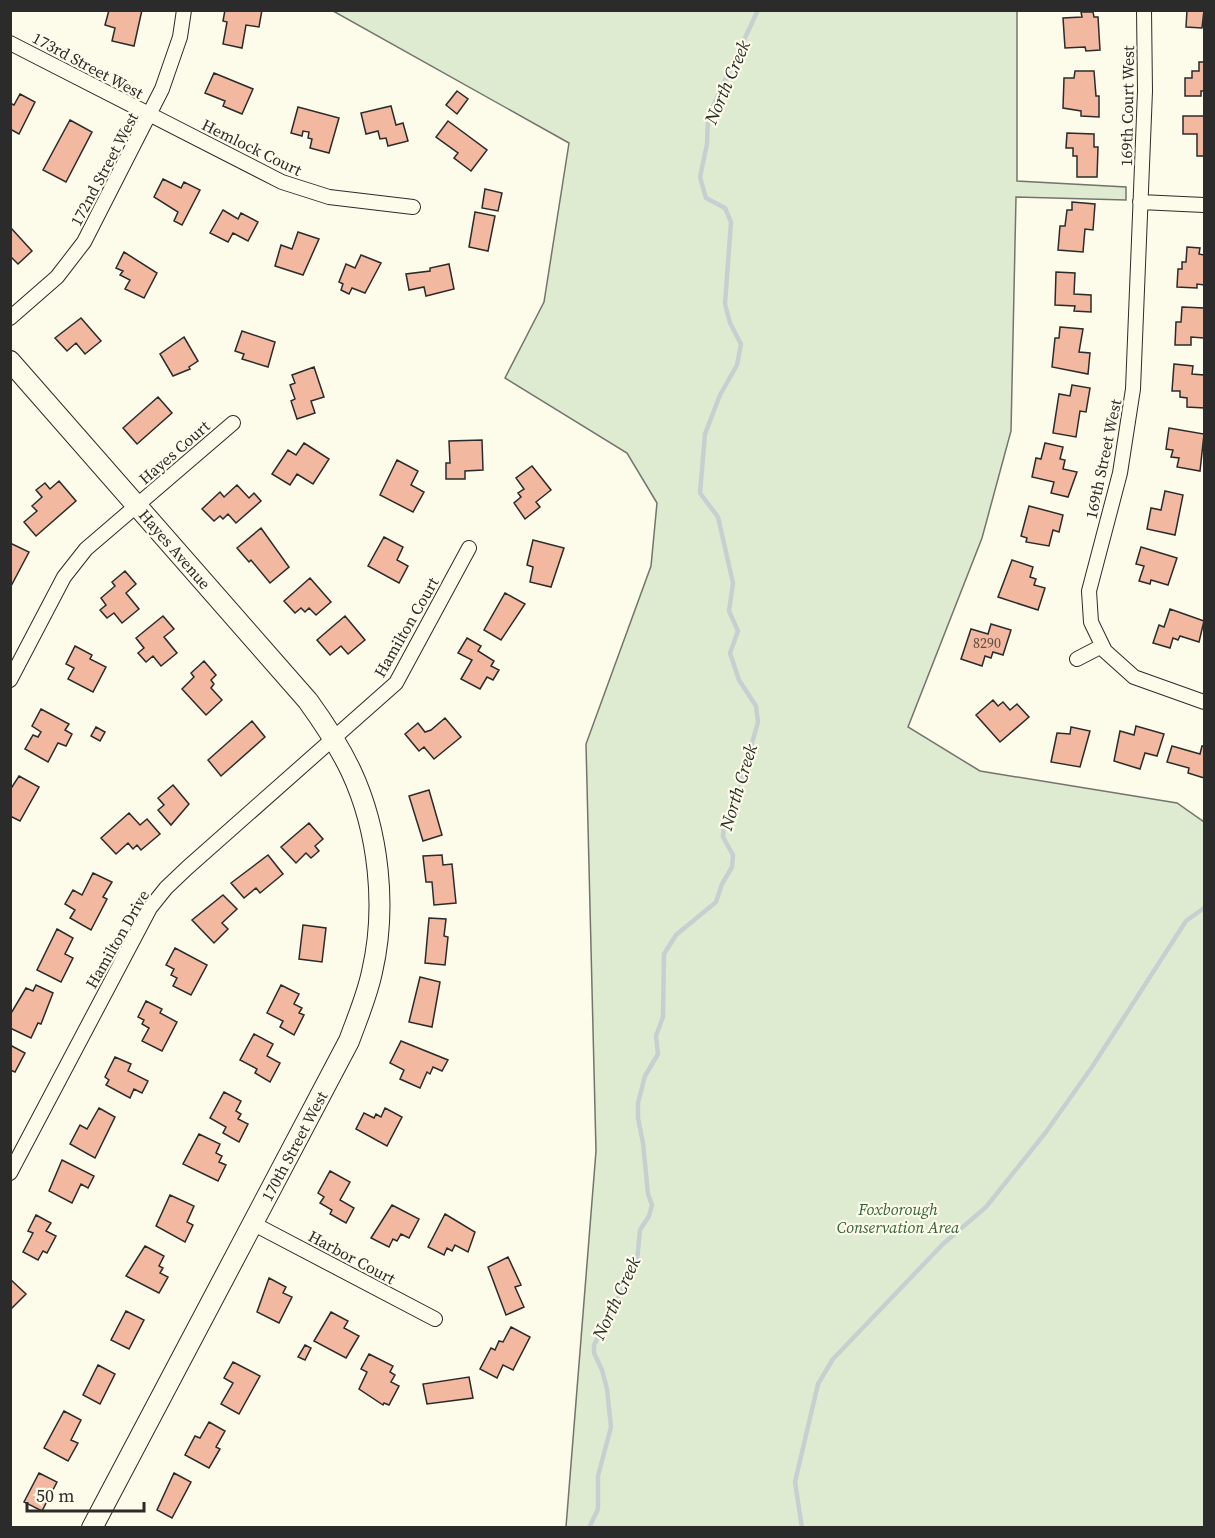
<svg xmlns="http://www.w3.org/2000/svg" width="1215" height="1538" viewBox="0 0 1215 1538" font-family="'Source Serif 4',serif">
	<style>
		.green { fill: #deebd1; stroke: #74746e; stroke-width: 1.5 }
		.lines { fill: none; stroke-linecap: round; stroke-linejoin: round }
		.stream { stroke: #c7d0d0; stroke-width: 4.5 }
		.building { fill: #f2b8a0; stroke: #2b2b2b; stroke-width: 1.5 }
		.street-casing { stroke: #2b2b2b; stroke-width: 16 }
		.secondary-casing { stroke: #2b2b2b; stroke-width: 22 }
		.street { stroke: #fdfbea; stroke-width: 14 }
		.secondary { stroke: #fdfbea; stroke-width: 20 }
		.labels { text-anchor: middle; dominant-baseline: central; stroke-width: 4.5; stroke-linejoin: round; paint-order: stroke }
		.number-label { font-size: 14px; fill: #5d4e48 }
		.street-label { font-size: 16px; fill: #2b2b2b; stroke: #fdfbea }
		.park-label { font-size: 16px; font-style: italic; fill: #34623c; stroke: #fdfbea }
		.water-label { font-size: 18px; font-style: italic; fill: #2b2b2b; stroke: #fdfbea }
	</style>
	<rect width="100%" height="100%" fill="#fdfbea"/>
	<path class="green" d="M333 11H1017V181L1126 187V200L1016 197 1011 431 982 538 908 727 980 771 1177 803 1204 822V1527H566L596 1151 586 744 651 566 657 503 627 453 505 378 544 302 569 143Z"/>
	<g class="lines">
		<path class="stream" d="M589 1528 598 1509V1476L611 1427 607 1389 602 1370 594 1353V1345L637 1261 640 1230 649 1216 652 1205 648 1194 643 1143 638 1118V1103L645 1076 658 1054 656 1036 663 1017 664 954 676 935 716 902 722 884 732 867 733 855 723 837 724 822 736 799 758 722 756 706 739 680 730 653 738 631 729 611 733 583 718 517 700 493 705 434 720 395 737 365 741 344 730 323 725 304 731 222 725 208 706 198 700 177 707 144 708 117 758 10
			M802 1528 795 1482 818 1384 833 1359 943 1244 986 1207 1046 1132 1092 1067 1186 921 1204 908"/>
	</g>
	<path class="building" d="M109 10H142L134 46 112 41 115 28 105 25Z
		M225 10H262L259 27 246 25 242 48 223 44 227 22 223 21Z
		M1187 10H1204L1202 28 1186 27Z
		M1081 12H1093L1094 17H1098L1100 50 1086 51 1085 47 1065 48 1063 18 1082 17Z
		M1199 62H1204V91H1201V96H1185V78H1192V71H1199Z
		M1075 71H1094L1096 96H1099V117L1081 116V111L1063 108 1064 78H1074Z
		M214 73 253 89 242 114 223 106 225 101 205 93Z
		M457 91 468 99 457 114 446 105Z
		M20 94 35 102 19 134 10 129V103L14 105Z
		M391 106 396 125 403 123 408 141 388 146 386 138 380 139 378 131 366 134 361 113Z
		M298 107 339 118 329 153 310 148 312 139 308 138 309 132 303 131 302 136 291 133Z
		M1183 116H1204V156H1197V134H1183Z
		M70 120 92 132 66 182 43 170Z
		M448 121 487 150 471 171 454 158 458 153 436 137Z
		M1067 133 1094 134V147H1098L1097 177H1077V156H1073V148H1066Z
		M163 179 181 188 184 182 200 190 182 225 174 221 178 212 154 197Z
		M485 189 502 193 498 211 482 208Z
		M1072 202 1095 204 1093 230 1085 229 1083 252 1058 250 1060 226H1065L1067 210H1072Z
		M223 210 238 219 241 213 258 222 248 241 233 233 228 242 210 233Z
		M475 212 495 216 488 251 469 247Z
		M11 228 32 251 18 264 10 256Z
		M298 232 319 239 303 275 275 266 281 245 292 249Z
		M1187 247 1200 248 1199 254 1204 255V285L1197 284V288L1177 287 1178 269H1182V262H1186Z
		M124 252 157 273 144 298 125 289 130 280 120 275 123 271 116 268Z
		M361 255 381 263 365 293 352 288 349 294 341 290 343 284 339 282 346 264 355 268Z
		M449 264 454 289 426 296 424 287 409 290 406 274 430 271V268Z
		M1056 272 1075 273 1074 294 1091 295V312L1074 311 1075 306 1055 305Z
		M1182 307 1204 308V338L1191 337V345H1175L1176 322H1181Z
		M81 318 101 341 85 354 76 343 67 351 55 338Z
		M1060 327 1083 329 1079 352 1090 353 1088 374 1052 367 1055 338H1059Z
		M242 331 275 342 268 367 242 359 244 354 235 351Z
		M184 337 198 361 189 367 190 369 173 376 160 354Z
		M1174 364 1193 366 1192 374 1204 375V408L1187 407V398L1180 397V391H1172Z
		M314 367 324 397 311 401 315 413 297 419 291 401 295 399 290 385 295 383 292 375Z
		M1072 385 1090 388 1086 412 1080 411 1076 437 1053 433 1059 394 1070 396Z
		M158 397 172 413 137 444 123 428Z
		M1169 428 1204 434 1200 471 1177 467 1179 458 1171 457 1173 450 1166 449Z
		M482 440 483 470 465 471V479H446V463H450L449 441Z
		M304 443 329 459 313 484 297 474 290 485 272 474 288 450 296 455Z
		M1045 443 1063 447 1060 459 1065 460 1063 469 1077 472 1068 497 1051 493 1054 482 1032 477 1036 458 1041 459Z
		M397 460 418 471 411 485 424 492 413 512 380 495Z
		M532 466 551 490 536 502 540 507 525 519 514 503 521 497 518 493 524 489 516 478Z
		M59 481 76 501 36 536 24 522 37 511 32 506 42 497 36 490 45 483 50 489Z
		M237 485 249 498 254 493 261 501 236 523 228 514 223 519 220 516 214 521 202 509 220 492 224 497Z
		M1165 491 1183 495 1175 535 1147 529 1151 508 1161 510Z
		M1029 506 1063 515 1059 532 1053 530 1049 546 1026 542 1027 538 1021 536Z
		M261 528 289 567 270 583 251 560 249 562 237 548Z
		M384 537 403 547 397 560 408 566 399 583 368 566Z
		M533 540 564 548 551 587 530 582 533 567 527 565Z
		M10 543 29 552 10 588Z
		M1141 547 1177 558 1168 585 1151 580 1150 584 1139 581 1144 566 1136 564Z
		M1012 560 1033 567 1030 577 1036 579 1034 585 1045 588 1038 610 998 597Z
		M125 571 136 584 126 593 139 609 122 623 114 613 107 618 100 610 106 605 101 598 115 586 112 582Z
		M310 578 331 602 316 615 309 608 305 612 301 608 295 613 284 601Z
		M505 593 525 604 501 640 484 630Z
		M1170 609 1204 621 1199 642 1180 636 1178 640 1173 638 1170 648 1153 643 1159 625 1164 627Z
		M163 616 174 629 164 637 177 653 161 666 153 656 146 662 138 653 144 648 136 638Z
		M345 616 365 640 348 654 341 646 330 655 317 640Z
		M991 624 1011 630 1003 655 993 652 991 658 985 656 982 666 961 659 971 629 988 634Z
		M467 638 481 646 478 651 494 661 491 666 499 670 493 680 487 677 480 689 461 679 472 660 458 653Z
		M75 646 92 655 90 659 106 667 93 692 68 679 74 668 66 664Z
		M204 661 216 675 211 680 214 684 211 688 222 700 206 715 182 689 194 677 191 673Z
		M993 700 998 706 1003 702 1010 710 1017 704 1029 717 1000 742 976 715Z
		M41 709 69 724 65 730 72 734 66 746 58 743 48 762 25 749 33 735 38 737 41 732 32 726Z
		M445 718 461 737 434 759 424 747 419 751 405 734 418 723 425 732 431 730Z
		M252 721 265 737 221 776 208 760Z
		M1136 726 1164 734 1157 756 1145 753 1140 769 1114 761 1120 731 1134 735Z
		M96 727 105 732 100 741 91 736Z
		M1071 727 1090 731 1080 767 1051 762 1057 733 1070 734Z
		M1172 746 1200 754 1202 746H1204V778L1188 773 1189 768 1167 762Z
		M19 776 39 787 20 821 10 816V790Z
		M173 785 189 804 171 825 158 810 164 805 158 798Z
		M429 790 442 835 423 841 409 796Z
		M129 813 140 825 147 819 160 834 141 850 137 845 133 849 128 843 116 854 101 838Z
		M309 823 323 839 315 846 319 851 311 858 306 853 296 863 281 847Z
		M268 855 283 874 260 893 256 888 244 898 231 883Z
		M442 855 443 865 452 864 456 903 434 905 432 882H426L423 856Z
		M93 873 112 882 103 897 107 899 91 930 70 918 75 910 65 904 73 890 82 895Z
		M223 895 237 909 222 923 228 929 214 943 192 920Z
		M429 918 446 919 444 936 448 937 445 965 425 963Z
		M303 925 326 928 322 962 299 959Z
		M57 929 73 938 65 954 73 958 61 982 37 970Z
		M175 948 207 965 191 995 173 986 177 978 171 975 174 969 166 965Z
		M420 977 440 982 432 1027 409 1022Z
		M36 985 53 993 41 1024 38 1023 31 1038 10 1028V1015L26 988 33 991Z
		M281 985 299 994 294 1004 302 1008 299 1013 304 1015 294 1035 280 1027 283 1021 267 1013Z
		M146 1001 162 1009 160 1013 177 1022 162 1051 142 1041 149 1028 142 1024 144 1020 138 1017Z
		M254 1034 273 1044 267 1056 280 1063 270 1082 255 1073 257 1069 240 1060Z
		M401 1041 448 1060 442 1071 433 1067 430 1074 427 1072 420 1088 400 1079 404 1070 390 1063Z
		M10 1045 25 1053 15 1072 10 1070Z
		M115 1057 131 1064 128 1071 148 1081 142 1093 134 1089 130 1098 106 1085 109 1080 105 1077Z
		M224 1092 241 1101 236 1111 241 1114 238 1119 248 1124 239 1142 223 1133 226 1127 210 1118Z
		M99 1108 115 1117 95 1158 70 1144 80 1125 87 1129Z
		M385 1108 402 1117 387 1146 356 1129 364 1113 374 1118 376 1114 381 1117Z
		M199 1134 220 1144 216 1153 222 1156 219 1162 226 1165 218 1181 183 1164Z
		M62 1160 94 1176 88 1188 81 1184 72 1203 49 1191Z
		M330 1171 350 1182 340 1200 354 1208 346 1223 330 1214 332 1210 320 1203 324 1197 318 1193Z
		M170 1195 194 1206 187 1222 193 1225 185 1242 156 1226Z
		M392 1205 419 1219 409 1238 401 1234 397 1241 393 1239 389 1247 371 1238Z
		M445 1214 475 1232 468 1252 455 1245 452 1251 447 1248 444 1255 428 1247Z
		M36 1215 51 1223 46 1231 56 1236 47 1253 43 1251 38 1260 23 1252 33 1233 28 1231Z
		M145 1246 164 1256 159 1266 163 1268 160 1273 168 1277 159 1293 126 1276Z
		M508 1257 521 1285 515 1287 524 1307 506 1315 488 1267Z
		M269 1278 286 1287 283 1293 292 1297 279 1323 257 1312Z
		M10 1279 26 1294 10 1310Z
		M126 1311 144 1320 129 1349 111 1340Z
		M331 1312 348 1321 344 1328 359 1336 346 1358 314 1341Z
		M511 1327 530 1337 513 1370 503 1365 497 1378 480 1369 491 1348 495 1350 499 1341 503 1342Z
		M305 1345 311 1348 305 1360 298 1357Z
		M369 1354 393 1366 390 1372 395 1375 391 1382 399 1386 389 1405 384 1403 383 1405 359 1389 367 1372 361 1369Z
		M233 1362 260 1376 239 1414 221 1404 233 1383 224 1378Z
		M98 1365 115 1374 100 1404 83 1395Z
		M469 1377 473 1398 427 1404 423 1384Z
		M64 1411 81 1420 71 1440 78 1443 68 1461 44 1448Z
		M209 1422 225 1431 216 1447 220 1449 209 1468 185 1455 195 1436 200 1438Z
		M39 1473 57 1482 42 1511 24 1502Z
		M174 1473 191 1482 172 1518 157 1510Z"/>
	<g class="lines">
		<defs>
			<path id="street" d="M1144 10 1145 91 1133 389 1120 473 1089 591 1091 622 1105 651 1134 677 1204 702
				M10 43 282 182 329 197 413 207
				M1140 202 1204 205
				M10 318 57 277 84 242 162 89 180 37 184 10
				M1077 659 1102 646
				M10 680 64 577 86 549 233 423
				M10 1173 150 908 166 888 187 868 396 683 469 548
				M254 1224 435 1319"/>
			<path id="secondary" d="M10 361 308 701C324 723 339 746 351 771 379 831 387 908 372 972 367 996 357 1019 349 1041L92 1528"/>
		</defs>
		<use href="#street" class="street-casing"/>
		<use href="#secondary" class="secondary-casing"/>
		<use href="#street" class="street"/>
		<use href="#secondary" class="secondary"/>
	</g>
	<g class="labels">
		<g class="number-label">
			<text x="987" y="643">8290</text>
		</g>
		<g class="street-label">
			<text transform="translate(88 65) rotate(28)">173rd Street West</text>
			<text transform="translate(1127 106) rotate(-89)">169th Court West</text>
			<text transform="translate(252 147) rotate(26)">Hemlock Court</text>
			<text transform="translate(104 169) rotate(-62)">172nd Street West</text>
			<text transform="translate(174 452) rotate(-41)">Hayes Court</text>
			<text transform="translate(1103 459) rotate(-78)">169th Street West</text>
			<text transform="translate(175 549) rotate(49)">Hayes Avenue</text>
			<text transform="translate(406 627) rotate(-60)">Hamilton Court</text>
			<text transform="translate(117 939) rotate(-60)">Hamilton Drive</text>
			<text transform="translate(294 1146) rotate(-62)">170th Street West</text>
			<text transform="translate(352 1257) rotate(28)">Harbor Court</text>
		</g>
		<g class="park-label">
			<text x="898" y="1209">Foxborough<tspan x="898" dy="18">Conservation Area</tspan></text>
		</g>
		<g class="water-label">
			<text transform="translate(727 82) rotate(-67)">North Creek</text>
			<text transform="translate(738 787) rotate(-73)">North Creek</text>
			<text transform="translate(616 1298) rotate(-65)">North Creek</text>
		</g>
	</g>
	<rect width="1215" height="1538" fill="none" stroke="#2b2b2b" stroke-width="24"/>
	<path d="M27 1502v9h117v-9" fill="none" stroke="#2b2b2b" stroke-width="3"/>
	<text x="36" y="1502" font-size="18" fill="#2b2b2b" stroke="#fdfbea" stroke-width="4.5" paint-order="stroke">50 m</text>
</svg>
